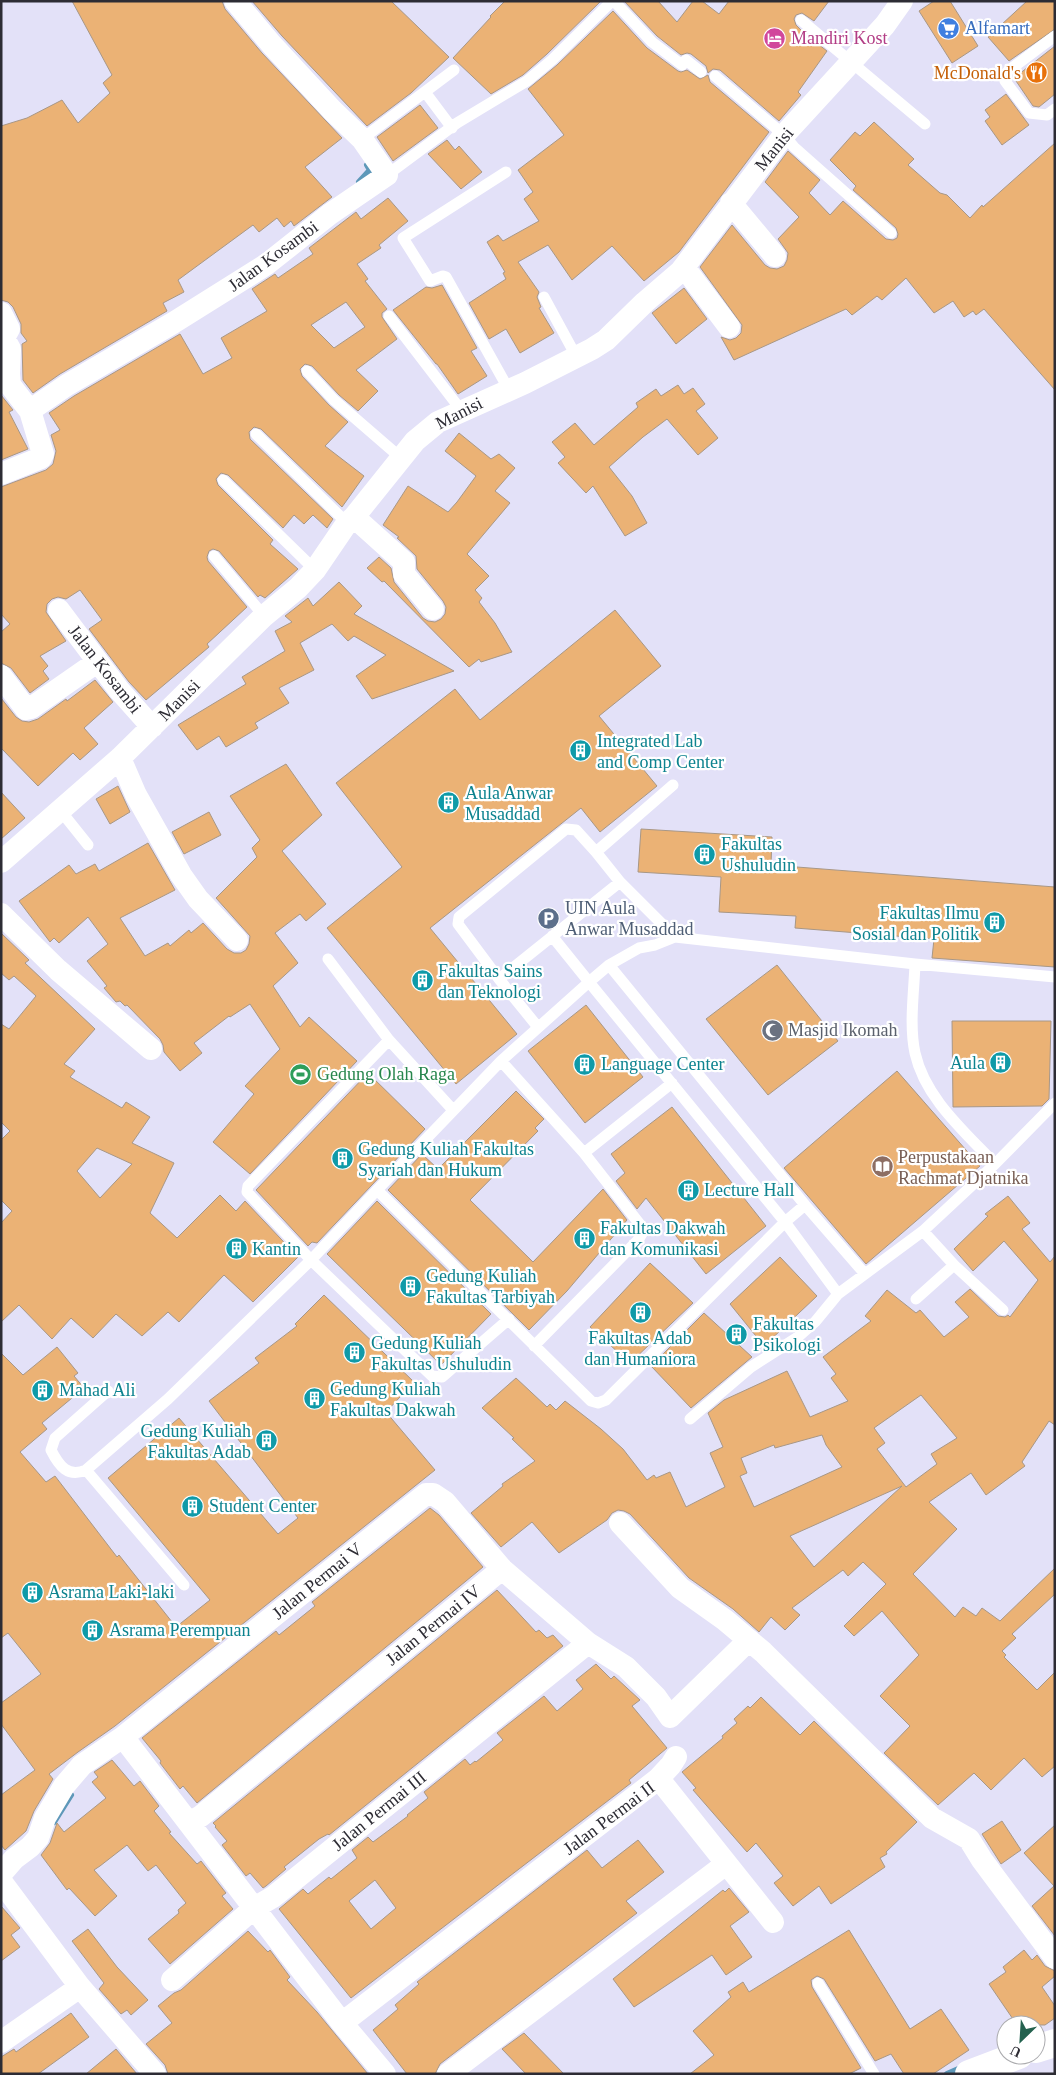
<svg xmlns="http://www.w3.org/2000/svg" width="1056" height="2075" viewBox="0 0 1056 2075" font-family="Georgia,serif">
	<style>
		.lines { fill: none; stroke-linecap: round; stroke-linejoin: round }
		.stream { stroke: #5e98b9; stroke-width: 6 }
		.building { fill: #ebb275; stroke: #a89786; fill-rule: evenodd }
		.service { stroke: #fff; stroke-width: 11 }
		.minor { stroke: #fff; stroke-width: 22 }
		.tertiary { stroke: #fff; stroke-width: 28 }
		.labels { text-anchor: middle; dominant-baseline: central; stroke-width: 4.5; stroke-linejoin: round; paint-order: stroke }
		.shop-label { font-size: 18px; fill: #366cbe; stroke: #fff; text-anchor: start }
		.hotel-label { font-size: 18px; fill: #b23c85; stroke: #fff; text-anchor: start }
		.food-label { font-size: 18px; fill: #c56008; stroke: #fff; text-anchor: end }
		.street-label { font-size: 18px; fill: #2d2c34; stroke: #fff }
		.culture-label { font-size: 18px; fill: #0d838f; stroke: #fff; text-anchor: start }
		.service-label { font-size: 18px; fill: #4e5e75; stroke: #fff; text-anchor: start }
		.worship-label { font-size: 18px; fill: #5b616d; stroke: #fff; text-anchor: start }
		.leisure-label { font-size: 18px; fill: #27864d; stroke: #fff; text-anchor: start }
		.education-label { font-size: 18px; fill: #785e54; stroke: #fff; text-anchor: start }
	</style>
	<rect width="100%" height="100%" fill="#e3e1f8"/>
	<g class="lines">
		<path class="stream" d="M359 182 370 170 367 165
			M54 1822 71 1795
			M947 2074 963 2067"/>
	</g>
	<path class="building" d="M72 1H222L225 9 262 53 342 138 305 167 332 197 294 226 291 221 284 227 277 218 259 232 253 225 178 280 184 292 163 303 167 311 60 374 33 393 23 380 22 344 27 341 21 333V324L13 307 8 302 1 300V126L27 118 62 100 78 123 110 93 103 83 112 75Z
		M252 1H391L449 57 411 93 367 126 282 36Z
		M505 1H601L547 54 523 75 491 94 453 58 491 17 490 16Z
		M624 1H658L677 22 693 1H702L719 14 729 1H829L814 21 802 13 796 15 794 19 796 25 805 34 827 51 798 92 801 95 779 121 720 70 713 69 708 73 706 66 691 54 687 53 681 55 657 36Z
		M934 1H950L978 46 952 63 919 11Z
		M1027 1H1055V29L1009 61 988 37Z
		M613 11 647 48 678 71 681 72 687 70 700 79 708 75 710 82 769 132 679 252 644 281 612 246 572 280 548 245 518 262 539 292 537 297 541 307 539 308 554 333 520 353 506 329 489 339 469 303 506 279 503 273 505 272 487 242 498 235 503 241 539 221 524 199 533 192 518 170 564 135 528 89 557 65Z
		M1055 46V94L1039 107 1033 106 1014 78Z
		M1006 94 1029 125 1002 145 985 121 990 117 985 110Z
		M420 105 438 128 393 161 377 137Z
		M874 122 914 159 908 165 940 193 947 195 970 218 982 205 983 207 1055 143V390L984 309 976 315 973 311 964 317 953 301 934 313 906 278 882 300 877 296 852 315 846 309 734 360 721 337 730 340 736 338 741 333 742 325 700 267 732 225 765 265 770 268 777 269 784 266 787 260 788 253 778 239 799 217 765 182 788 151 820 180 809 193 830 215 843 201 886 239 893 240 897 238 898 234 896 228 853 190 856 186 830 160 855 132 860 136Z
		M447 140 455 150 459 146 482 172 461 189 428 154Z
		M388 198 408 221 379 245 381 248 357 264 368 279 365 281 387 309 382 313V317L397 339 356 370 378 391 358 411 339 395 312 366 305 364 300 369 302 376 329 405 348 422 325 446 364 476 342 507 261 429 254 427 249 432 250 439 333 519 327 528 313 515 304 524 294 515 283 528 228 475 221 473 216 479 218 485 273 540 270 544 298 569 265 598 260 595 258 597 219 551 213 549 209 551 207 557 208 561 247 607 207 644 209 647 146 700 129 682 89 629 102 620 80 590 66 599 58 597 52 599 47 604 46 612 66 641 40 656 48 666 43 671 49 679 30 693 11 668 1 663V632L10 624 1 614V487L46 470 53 464 56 451 51 435 60 430 49 413 74 396 180 334 203 374 232 358 221 338 267 311 252 289 275 274 278 278 313 254 309 248 356 212 361 219ZM346 302 365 327 334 348 311 325Z
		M442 285 477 348 471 351 487 376 458 394 437 364H436L393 310 426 287 432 288Z
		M684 288 707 319 676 344 652 313Z
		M678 385 684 394 693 388 705 404 696 411 718 438 698 455 667 419 643 437 609 467 632 496 647 523 625 536 593 486 586 493 558 463 565 457 552 442 575 423 594 445 638 407 636 403 656 389 661 396Z
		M1 395 13 410 9 412 28 449 1 460Z
		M459 433 491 459 499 454 515 468 495 491 510 503 467 554 489 576 475 590 482 598 479 602 495 623 512 652 481 662 479 659 469 667 384 581 382 582 367 568 379 557 391 568 394 582 423 618 428 621 435 622 441 619 445 614 446 607 443 601 417 569 416 556 397 538 399 537 383 525 408 486 448 512 457 502 476 476 445 451Z
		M339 582 362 606 354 614 454 671 372 699 356 676 386 655 354 636 348 641 332 624 300 643 314 670 279 688 289 703 255 723 258 728 226 747 219 736 197 750 178 725 246 684 242 677 285 651 275 631 292 622 285 616 308 598 313 606Z
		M615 610 661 666 599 716 657 786 600 832 581 808 430 928 517 1034 456 1084 327 928 402 867 336 783 455 689 480 720Z
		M95 680 113 702 84 728 98 744 80 760 73 753 38 786 1 748V698L16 717 22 721 29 722 38 719 66 699 67 701Z
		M286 764 322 815 282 851 326 904 306 921 300 914 275 933 298 963 273 986 300 1027 309 1017 357 1061 250 1174 213 1142 254 1094 245 1086 280 1049 250 1004 230 1017 229 1016 194 1043 202 1053 180 1071 164 1052 163 1045 160 1039 127 1005 125 1006 120 1001 116 1002 104 988 107 986 87 961 108 944 88 917 59 943 54 938 50 942 19 901 69 865 76 874 95 864 99 871 148 843 175 890 120 918 145 956 168 943 170 946 189 930 191 933 203 923 227 949 234 953H241L246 950 249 944 250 936 216 898 257 857 252 848 260 840 230 796Z
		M118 786 130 812 110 824 96 799Z
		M1 792 25 818 1 839Z
		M209 812 221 835 184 854 172 832Z
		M641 829 772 837 771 865 1055 887V967L932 958 934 939 795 928 796 916 719 912 721 877 638 872Z
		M1 933 29 960 25 963 95 1029 64 1064 75 1071 70 1077 122 1108 126 1102 150 1117 132 1143 174 1163 150 1213 177 1238 220 1195 236 1211 245 1201 298 1257 253 1302 224 1275 179 1322 168 1312 142 1336 116 1314 93 1338 71 1318 52 1339 19 1305 1 1322V1223L12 1211 1 1200V1140L10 1131 1 1122V1024L9 1029 36 996 14 976 9 980 1 973ZM97 1148 132 1164 100 1198 77 1171Z
		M777 965 838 1041 768 1095 706 1019Z
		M586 1005 643 1077 585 1123 528 1051Z
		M952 1021H1051L1049 1099 1042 1106 953 1107Z
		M897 1071 980 1166 866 1264 784 1168Z
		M368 1073 425 1129 317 1243 312 1242 308 1246 256 1190Z
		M516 1091 544 1119 535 1128 538 1131 470 1200 533 1262 603 1189 627 1220 567 1291 529 1330 388 1190 422 1154 438 1169Z
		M672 1107 766 1226 706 1274 646 1198 637 1209 616 1181 625 1173 611 1154Z
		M1008 1196 1030 1223 1022 1229 1050 1262 1055 1256V1425L1049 1421 1022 1462 1025 1466 986 1495 971 1473 929 1502 957 1529 913 1574 955 1617 963 1607 976 1616 982 1608 1000 1621 1055 1568V1594L1012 1634 1016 1638 1002 1651 1006 1655 1004 1657 1037 1690 1055 1672V1766L1042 1777 1024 1758 991 1790 974 1773 938 1805 884 1753 910 1726 880 1696 919 1655 882 1611 854 1636 844 1626 886 1584 863 1562 848 1576 843 1570 792 1608 800 1615 785 1630 771 1617 759 1632 733 1609 689 1578 630 1514 624 1511 618 1510 612 1513 607 1520 559 1553 532 1522 501 1547 471 1513 503 1486 502 1484 535 1461 512 1439 514 1438 482 1408 516 1378 547 1407 550 1404 556 1410 565 1401 601 1429 623 1449 647 1480 654 1475 656 1478 670 1472 686 1507 725 1487 710 1453 723 1447 708 1413 724 1400 787 1371 810 1417 848 1401 831 1378 836 1374 823 1357 871 1321 865 1316 887 1290 916 1313 920 1310 944 1337 969 1317 955 1302 970 1289 998 1316 1005 1317 1008 1315 1010 1317 1038 1280 1004 1241 973 1271 954 1249 988 1216 985 1214ZM921 1395 957 1438 931 1454 937 1464 906 1487 877 1449 885 1443 874 1428ZM822 1435 826 1445 842 1467 754 1507 740 1476 747 1473 741 1458 774 1445 775 1448ZM902 1486 814 1567 790 1536Z
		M377 1201 491 1314 441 1365 327 1254Z
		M780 1257 817 1296 764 1346 730 1304Z
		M650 1263 693 1303 630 1363 590 1327Z
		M324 1295 414 1382 386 1412 435 1470 115 1726 78 1752 49 1774 53 1779 34 1811 26 1831 5 1850 1 1845V1795L35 1770 1 1724V1703L41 1674 8 1633 1 1638V1353L23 1375 57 1347 78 1373 74 1376 84 1388 42 1423 47 1429 20 1452 46 1482 55 1476 117 1557 119 1555 176 1627 210 1600 108 1478 179 1418 278 1534 298 1518 209 1401 259 1363 255 1358 297 1326 295 1324Z
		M704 1313 752 1357 691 1408 651 1366Z
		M430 1508 439 1515 483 1567 197 1803 183 1786 180 1789 160 1763 161 1761 142 1738 276 1631 279 1635 315 1606 312 1602Z
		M497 1590 536 1632 539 1630 547 1638 553 1635 563 1646 329 1835 328 1834 319 1839 284 1867 286 1869 266 1886 263 1888 250 1873 246 1876 222 1845 227 1841 215 1827 216 1826 213 1823Z
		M596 1664 611 1679 614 1676 640 1700 632 1706 667 1748 629 1780 631 1783 351 1998 279 1909 303 1889 308 1894 329 1877 331 1879 357 1858 352 1850 368 1837 373 1842 408 1816 407 1815 428 1798 424 1792 465 1759 470 1765 475 1761 476 1762 503 1740 497 1733 544 1696 557 1711 583 1689 576 1680ZM375 1880 396 1908 371 1929 349 1901Z
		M761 1697 800 1735 814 1721 917 1822 886 1852 887 1854 880 1858 885 1867 831 1904 819 1886 793 1906 774 1883 783 1876 756 1843 747 1852 693 1790 696 1788 682 1772 723 1738 722 1736 737 1723 734 1719 748 1706 750 1708Z
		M112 1760 134 1786 140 1781 159 1806 154 1811 171 1832 169 1833 197 1864 201 1861 226 1893 222 1896 233 1909 170 1964 148 1939 179 1913 178 1910 186 1903 156 1865 148 1871 127 1845 100 1866 94 1870 117 1896 95 1916 69 1888 67 1890 41 1855 50 1843 57 1823 64 1832 106 1798 92 1782 98 1777 94 1772Z
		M1002 1821 1021 1850 1001 1864 982 1834Z
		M1055 1825V1936L1032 1906 1054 1886 1024 1853Z
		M638 1840 664 1872 626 1901 637 1913 440 2064 435 2074H407L373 2030 398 2009 395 2005 419 1984 417 1982 587 1850 602 1868Z
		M729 1888 749 1912 730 1926 752 1957 726 1975 712 1955 634 2007 613 1979 723 1890 725 1892Z
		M1 1906 20 1928 11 1935 20 1947 1 1961Z
		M88 1929 117 1967 148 2000 131 2015 127 2010 121 2014 99 1989 104 1983 72 1941Z
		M849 1930 910 2029 941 2009 969 2050 933 2074H904L891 2054 875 2061 824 1979 817 1976 811 1980 812 1987 861 2068 849 2074H690L714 2055 693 2031 731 1997 728 1992 743 1982 749 1992Z
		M248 1931 268 1952 270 1950 290 1977 287 1980 317 2012 368 2074H168L165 2065 146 2044 172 2023 158 2006 174 1993 181 1990Z
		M1024 1950 1032 1960 1037 1955 1045 1966 1055 1971V1976L1042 1987 1055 2006V2018L1045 2025H1017L989 1984 1006 1972 1003 1967Z
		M71 2013 89 2037 38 2074H1V2057L14 2049 16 2052Z
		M524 2033 564 2074H526L502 2049Z
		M116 2049 137 2074H86Z"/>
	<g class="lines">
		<path class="service" d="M614 1 652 42 682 65 686 60 701 72
			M801 20 925 124
			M1055 36 1008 71 1005 81 1029 113 1047 115 1055 109
			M715 76 784 135 794 147 891 233
			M425 92 452 128
			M362 139 454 70
			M506 172 403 238 430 281 443 276 446 277 509 390
			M387 175 457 123 527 81 552 60 612 1
			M544 297 576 356
			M389 316 461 410
			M307 371 334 400 401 458
			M256 434 347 523
			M223 480 315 570
			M214 556 264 616
			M60 810 88 845
			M596 852 673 785
			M552 936 589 982 501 1061 377 1190C448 1260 519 1331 591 1401L598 1403 606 1400 785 1222 805 1205
			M328 959 389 1040
			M915 964C914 992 909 1025 915 1053 925 1098 964 1131 995 1164
			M609 965 589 982 785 1222 838 1294 923 1231 995 1164 1055 1103
			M499 979 620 882
			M537 1026 499 979 458 924 459 917 566 829 576 830 596 852 620 882 675 937
			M501 1061 584 1153
			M453 1110 389 1040 248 1186 247 1192 311 1260 432 1376 442 1377 509 1319
			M923 1231 954 1265 1003 1310
			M865 1274 805 1205 609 965 639 948 655 945 675 937 915 964 1055 977
			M916 1299 954 1265
			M534 1346 638 1240 643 1232 642 1227 584 1153 672 1083
			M690 1419 751 1367 798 1337 815 1322 838 1294
			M86 1470C68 1478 59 1466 51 1450L55 1438 108 1391
			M184 1585 86 1470 168 1399 311 1260 377 1190
			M818 1983 874 2074"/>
		<path class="minor" d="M731 203 775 256
			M681 271 690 275 729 327
			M1 313 9 329 4 338 10 349 9 374 10 385 30 411
			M1 474 41 458 43 454 31 414 32 409 67 385 173 323 267 264 330 214 387 175 362 139 332 110 272 45 235 1
			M354 517 404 562V574L433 609
			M59 610 119 690 152 727
			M1 676 26 709 31 708 97 662
			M120 758 136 795 181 875 198 899 237 940
			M1 862 120 758 264 616 298 588 315 570 347 523 354 517 415 441 438 422 525 383 592 349 606 340 645 302 681 271 784 135 885 25 902 1
			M1 914 58 970 151 1049
			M620 1523 680 1588 725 1620 763 1652 932 1818 969 1839 982 1860 1055 1958
			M123 1737 342 2023 385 2074
			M658 1779 663 1784 773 1922
			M189 1823 201 1816 502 1569
			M1 1874 14 1859 30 1847 38 1838 45 1818 64 1786 82 1765 123 1737 426 1494H433L445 1502 502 1569 588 1643 626 1667 656 1697 670 1717 749 1640
			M1 1881 80 1987 155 2074
			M172 1980 254 1908 273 1897 588 1643
			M342 2023 658 1779 671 1765 676 1757
			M1 2042 80 1987
			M448 2074 726 1864"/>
		<path class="tertiary" d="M1036 2049 1055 2043
			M969 2074 1019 2055"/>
	</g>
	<defs>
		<symbol id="supermarket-disc" viewBox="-11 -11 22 22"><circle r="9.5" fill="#3f7fe0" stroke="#fff"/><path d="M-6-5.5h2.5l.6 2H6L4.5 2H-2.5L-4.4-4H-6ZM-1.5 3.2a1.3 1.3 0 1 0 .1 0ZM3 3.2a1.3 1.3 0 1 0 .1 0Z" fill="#fff"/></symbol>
		<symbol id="hotel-disc" viewBox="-11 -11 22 22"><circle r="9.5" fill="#d1479c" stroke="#fff"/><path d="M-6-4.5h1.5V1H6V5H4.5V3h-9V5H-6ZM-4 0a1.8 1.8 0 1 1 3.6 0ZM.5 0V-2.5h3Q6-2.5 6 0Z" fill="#fff"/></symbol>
		<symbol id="restaurant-disc" viewBox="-11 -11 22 22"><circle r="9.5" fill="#e8710a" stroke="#fff"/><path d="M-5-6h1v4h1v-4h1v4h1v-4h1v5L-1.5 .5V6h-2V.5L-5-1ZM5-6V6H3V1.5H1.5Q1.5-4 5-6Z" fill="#fff"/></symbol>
		<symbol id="building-disc" viewBox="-11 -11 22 22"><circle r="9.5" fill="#0f9aa8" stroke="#fff"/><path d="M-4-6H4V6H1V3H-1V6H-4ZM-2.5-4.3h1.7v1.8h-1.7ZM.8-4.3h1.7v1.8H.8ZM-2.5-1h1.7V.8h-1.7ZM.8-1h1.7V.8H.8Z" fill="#fff"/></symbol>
		<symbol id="parking-disc" viewBox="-11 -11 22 22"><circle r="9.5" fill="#5c6f8a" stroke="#fff"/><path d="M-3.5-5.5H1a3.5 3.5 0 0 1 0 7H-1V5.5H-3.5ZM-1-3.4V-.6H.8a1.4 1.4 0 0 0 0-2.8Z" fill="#fff"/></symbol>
		<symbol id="mosque-disc" viewBox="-11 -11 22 22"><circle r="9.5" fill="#6b7280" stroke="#fff"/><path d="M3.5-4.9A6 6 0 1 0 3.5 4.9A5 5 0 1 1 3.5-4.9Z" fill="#fff"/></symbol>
		<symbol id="stadium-disc" viewBox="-11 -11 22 22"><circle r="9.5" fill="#2e9e5b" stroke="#fff"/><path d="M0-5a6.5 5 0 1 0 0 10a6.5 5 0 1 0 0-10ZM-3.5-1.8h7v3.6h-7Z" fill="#fff"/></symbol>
		<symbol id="library-disc" viewBox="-11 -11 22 22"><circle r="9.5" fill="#8d6e63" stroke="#fff"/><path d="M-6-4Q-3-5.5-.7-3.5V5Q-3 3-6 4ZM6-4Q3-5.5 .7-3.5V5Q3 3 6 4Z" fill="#fff"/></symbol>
	</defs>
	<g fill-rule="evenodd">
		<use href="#supermarket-disc" x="936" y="16" width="25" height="25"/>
		<use href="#hotel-disc" x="762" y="26" width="25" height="25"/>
		<use href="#restaurant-disc" x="1024" y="60" width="25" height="25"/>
		<use href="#building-disc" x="568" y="738" width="25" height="25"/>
		<use href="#building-disc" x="436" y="790" width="25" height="25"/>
		<use href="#building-disc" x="692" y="842" width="25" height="25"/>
		<use href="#parking-disc" x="536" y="906" width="25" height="25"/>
		<use href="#building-disc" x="982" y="910" width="25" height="25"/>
		<use href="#building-disc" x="410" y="968" width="25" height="25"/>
		<use href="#mosque-disc" x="760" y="1018" width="25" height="25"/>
		<use href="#building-disc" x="988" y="1050" width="25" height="25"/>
		<use href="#building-disc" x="572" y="1052" width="25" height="25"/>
		<use href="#stadium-disc" x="288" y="1062" width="25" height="25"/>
		<use href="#building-disc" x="330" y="1146" width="25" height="25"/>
		<use href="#library-disc" x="870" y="1154" width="25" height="25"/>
		<use href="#building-disc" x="676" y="1178" width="25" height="25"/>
		<use href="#building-disc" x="572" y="1226" width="25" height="25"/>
		<use href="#building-disc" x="224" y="1236" width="25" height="25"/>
		<use href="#building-disc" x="398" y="1274" width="25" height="25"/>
		<use href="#building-disc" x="628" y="1300" width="25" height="25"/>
		<use href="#building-disc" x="724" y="1322" width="25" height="25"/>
		<use href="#building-disc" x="342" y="1340" width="25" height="25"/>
		<use href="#building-disc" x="30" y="1378" width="25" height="25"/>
		<use href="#building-disc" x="302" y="1386" width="25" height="25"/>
		<use href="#building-disc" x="254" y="1428" width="25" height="25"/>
		<use href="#building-disc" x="180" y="1494" width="25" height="25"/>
		<use href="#building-disc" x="20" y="1580" width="25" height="25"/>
		<use href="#building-disc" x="80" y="1618" width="25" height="25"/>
	</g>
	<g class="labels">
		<g class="shop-label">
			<text x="965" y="28">Alfamart</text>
		</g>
		<g class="hotel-label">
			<text x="791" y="38">Mandiri Kost</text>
		</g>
		<g class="food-label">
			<text x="1021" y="73">McDonald's</text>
		</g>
		<g class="street-label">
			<text transform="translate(774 149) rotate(-51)">Manisi</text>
			<text transform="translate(273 256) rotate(-36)">Jalan Kosambi</text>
			<text transform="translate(459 413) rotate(-27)">Manisi</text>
			<text transform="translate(105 669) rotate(52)">Jalan Kosambi</text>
			<text transform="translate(179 700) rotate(-45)">Manisi</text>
			<text transform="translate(317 1581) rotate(-39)">Jalan Permai V</text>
			<text transform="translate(433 1625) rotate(-39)">Jalan Permai IV</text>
			<text transform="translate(379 1811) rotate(-39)">Jalan Permai III</text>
			<text transform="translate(609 1818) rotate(-37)">Jalan Permai II</text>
		</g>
		<g class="culture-label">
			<text x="597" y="741">Integrated Lab<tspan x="597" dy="21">and Comp Center</tspan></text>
			<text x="465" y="793">Aula Anwar<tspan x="465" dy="21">Musaddad</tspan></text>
			<text x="721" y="844">Fakultas<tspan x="721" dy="21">Ushuludin</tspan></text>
			<text x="979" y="913" text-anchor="end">Fakultas Ilmu<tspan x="979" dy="21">Sosial dan Politik</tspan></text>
			<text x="438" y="971">Fakultas Sains<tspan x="438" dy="21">dan Teknologi</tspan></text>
			<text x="985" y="1063" text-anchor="end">Aula</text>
			<text x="601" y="1064">Language Center</text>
			<text x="358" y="1149">Gedung Kuliah Fakultas<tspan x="358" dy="21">Syariah dan Hukum</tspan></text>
			<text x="704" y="1190">Lecture Hall</text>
			<text x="600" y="1228">Fakultas Dakwah<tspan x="600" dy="21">dan Komunikasi</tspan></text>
			<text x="252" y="1249">Kantin</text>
			<text x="426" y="1276">Gedung Kuliah<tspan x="426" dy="21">Fakultas Tarbiyah</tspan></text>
			<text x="753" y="1324">Fakultas<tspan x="753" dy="21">Psikologi</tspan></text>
			<text x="640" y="1338" text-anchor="middle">Fakultas Adab<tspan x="640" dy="21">dan Humaniora</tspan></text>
			<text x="371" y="1343">Gedung Kuliah<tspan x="371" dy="21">Fakultas Ushuludin</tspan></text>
			<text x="330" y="1389">Gedung Kuliah<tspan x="330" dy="21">Fakultas Dakwah</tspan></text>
			<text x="59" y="1390">Mahad Ali</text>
			<text x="251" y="1431" text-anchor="end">Gedung Kuliah<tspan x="251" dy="21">Fakultas Adab</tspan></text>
			<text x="209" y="1506">Student Center</text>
			<text x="48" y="1592">Asrama Laki-laki</text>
			<text x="109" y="1630">Asrama Perempuan</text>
		</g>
		<g class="service-label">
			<text x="565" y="908">UIN Aula<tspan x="565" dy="21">Anwar Musaddad</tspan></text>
		</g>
		<g class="worship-label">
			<text x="788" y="1030">Masjid Ikomah</text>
		</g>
		<g class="leisure-label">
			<text x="317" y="1074">Gedung Olah Raga</text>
		</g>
		<g class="education-label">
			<text x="898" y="1157">Perpustakaan<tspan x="898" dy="21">Rachmat Djatnika</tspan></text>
		</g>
	</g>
	<rect width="1056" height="2075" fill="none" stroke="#2d2c34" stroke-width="5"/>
	<g transform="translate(1021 2040) rotate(205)"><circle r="24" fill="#ffffff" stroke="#ababae"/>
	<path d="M0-4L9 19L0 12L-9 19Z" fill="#24624f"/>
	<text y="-8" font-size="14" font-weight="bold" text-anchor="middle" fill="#2d2c34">U</text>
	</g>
</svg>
